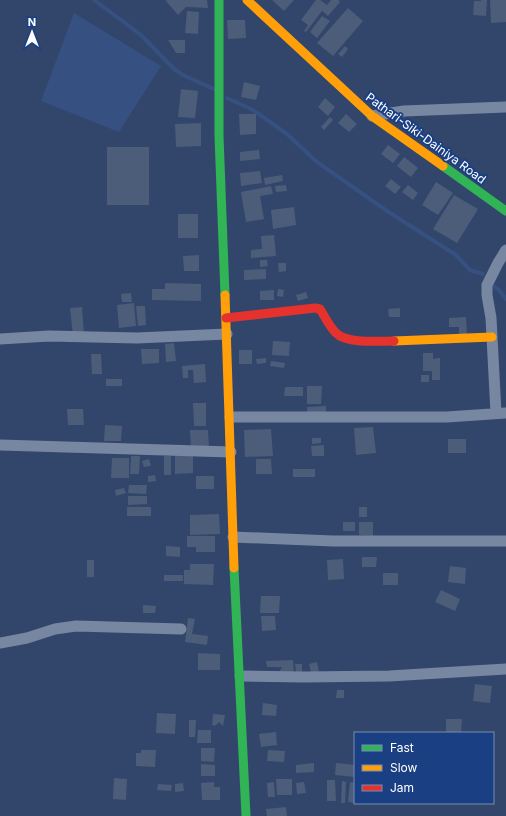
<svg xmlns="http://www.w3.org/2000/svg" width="506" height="816" viewBox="0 0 506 816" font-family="Inter,sans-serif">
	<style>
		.water { fill: #365082 }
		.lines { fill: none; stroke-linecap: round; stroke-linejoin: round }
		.stream { stroke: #365082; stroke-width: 4 }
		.building { fill: #4c5d7a }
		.street { stroke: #7887a1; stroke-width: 11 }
		.fast { stroke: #30b455; stroke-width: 9 }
		.slow { stroke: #ff9f0a; stroke-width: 9 }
		.jam { stroke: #e5322d; stroke-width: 9 }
		.labels { text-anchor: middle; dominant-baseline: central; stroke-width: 4; stroke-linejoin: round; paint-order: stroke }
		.street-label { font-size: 12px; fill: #fff; stroke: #1a3f83 }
	</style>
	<rect width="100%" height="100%" fill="#32466b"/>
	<path class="water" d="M74 13 161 66 119 132 41 101Z"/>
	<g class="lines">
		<path class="stream" d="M94 0 141 35 174 69 183 75 214 89
			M227 98 251 109 263 117 287 134 317 162 387 211 456 255 470 270 483 274
			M491 284 499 290 506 299"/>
	</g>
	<path class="building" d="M166 0H207L208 8 186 7 178 15 166 1Z
		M272 0H294L284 11Z
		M316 0H320L327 5 331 0H338L340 2 328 16 322 11 306 32 304 31 308 25 301 20Z
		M481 0H487L486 16 473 15 474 1H481Z
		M490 0H506V22L491 23Z
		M348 8 363 21 333 56 317 43Z
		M187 11 199 12 198 34 185 33Z
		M322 16 330 21 317 38 310 32Z
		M227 20H245L246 38 228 39Z
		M168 40H185V53H176Z
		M345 46 348 49 342 57 338 54Z
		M244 82 260 86 256 100 241 97Z
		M181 89 198 91 195 118 178 117Z
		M325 98 335 107 328 116 318 107Z
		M239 114H256V134L240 135Z
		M346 114 357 124 349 132 338 123Z
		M330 117 333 120 324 130 321 127Z
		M201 123V146L176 147 175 124Z
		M388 145 400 154 393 163 381 154Z
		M107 147H149V205H107Z
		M259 150 260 159 240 161V152Z
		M404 157 418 168 411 177 397 166Z
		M260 171 262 183 241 186 240 173Z
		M282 175 283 181 265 185 264 178Z
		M391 179 401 187 395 194 385 186Z
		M436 182 453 193 438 215 422 205Z
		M286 185 287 191 276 192 275 186Z
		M408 185 418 193 413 200 402 192Z
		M271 186 273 194 260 196 264 219 246 222 241 192Z
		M454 195 478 209 457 243 433 229Z
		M294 207 296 225 273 229 271 210Z
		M178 214H198V238H178Z
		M274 235 276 256 251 258V250L262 249 261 236Z
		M199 255V271H184L183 256Z
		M260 260H267L268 266 260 267Z
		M278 263H286V271L279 272Z
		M266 269V279L244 280V270Z
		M165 283 201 284V301L152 300V289H165Z
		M278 289 284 290 283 297 277 296Z
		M274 290V300H260V291Z
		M306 292 308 298 298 301 296 295Z
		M131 293 132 302H122L121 294Z
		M134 303 136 326 119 328 117 305Z
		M136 306H145L146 325 138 326Z
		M82 307 84 334 73 335 70 308Z
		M400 308V317H389L388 309Z
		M466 317 467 335 459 336V327H449V318Z
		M273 341 290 342 289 356 272 355Z
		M174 343 176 361 166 362 165 344Z
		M141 349H159V363L142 364Z
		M239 350H252V364H239Z
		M423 353H433V359L440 358V380H432V371H423Z
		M91 354H101L102 374H92Z
		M266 358V363L257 364 256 359Z
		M271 361 285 363 284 368 270 366Z
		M205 364 206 382 194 383 193 370H188V378H183L182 366Z
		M421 375H429V382H421Z
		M106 379H122V386H106Z
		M307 386H322L321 404H307Z
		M285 387H303V396H284Z
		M193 403H206V426H194Z
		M326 406V412H307V407Z
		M67 409H83L84 425H68Z
		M105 425 122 426 121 441H104Z
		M373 427 376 453 356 455 354 428Z
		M271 429 273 456 245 457 244 430Z
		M190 430H208L209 448 191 449Z
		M312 438H321V443L312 444Z
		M448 439H466V453H448Z
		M324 445V456H312L311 446Z
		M175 454H193V473L175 474Z
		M131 456H140L139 474H130Z
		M164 456H171V475H164Z
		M112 458H129V478H111Z
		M149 459 151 466 144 467 142 461Z
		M256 459H271L272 474H256Z
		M293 469H315V477H293Z
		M155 475 156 481 148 482V476Z
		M196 476H214V489H196Z
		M129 485H147L146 494 128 493Z
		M124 488 126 493 116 496 115 490Z
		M128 496H147V504L128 505Z
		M127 507H151V516H127Z
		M359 507H367V517H359Z
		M219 514 220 534 190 535V515Z
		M343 522H355V531H343Z
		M359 522H373V536L359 535Z
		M187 536H215V552H196V547H187Z
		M166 546 180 547V557L166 556Z
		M362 557H377L376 567H362Z
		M343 559 344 579 328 580 327 560Z
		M87 560H94V577H87Z
		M190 564H214L213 585 184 584V570H190Z
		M450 566 466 568 465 584 448 582Z
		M383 573H398V585H383Z
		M164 575H183V581H164Z
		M441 590 460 599 455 611 435 602Z
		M261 596H280L279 613H260Z
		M143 605 156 606 155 613H143Z
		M261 616H275L276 630 262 631Z
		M188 618 195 619 192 634 208 636 207 645 185 642Z
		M198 653 220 654V670H198Z
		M293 660 294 675 277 676 282 667H267L266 661Z
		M317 662 319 672 311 673 309 664Z
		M295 664H302V672H296Z
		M475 684 492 686 490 703 473 701Z
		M337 690H344V698H336Z
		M263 703 277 705 276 716 262 715Z
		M157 713 176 714 175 734 156 733Z
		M213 714 225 715 223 726 219 722 215 726 212 725Z
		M446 719H462L461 733H446Z
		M189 720H196L195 737H189Z
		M198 730H211V743H197Z
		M276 732 277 745 261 747 259 734Z
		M201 748H215L214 762 201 761Z
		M141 750H156L155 767 136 766V753H141Z
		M268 750 285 751 284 762 267 761Z
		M314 763V772L296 773V765Z
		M336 763 355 765V777L335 775Z
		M201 764 215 765V776H201Z
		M114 778 127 779 126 800 113 799Z
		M276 779H292V795H277Z
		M327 780H335L336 801H327Z
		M342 781 346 782 345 803H341Z
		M214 782V787H220V800H202L201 783Z
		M274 782 275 797H268L267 783Z
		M304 782 306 793 297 794 296 783Z
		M350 782 355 783 354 803 348 802Z
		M183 783 184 791 175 792V784Z
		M158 784 172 785 171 791 157 790Z
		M286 807 287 816H267L266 809Z"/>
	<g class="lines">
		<path class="street" d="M372 116 404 111 506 107
			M0 339 49 336 137 338 227 334
			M496 413 491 318 487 295V285L498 263 506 250
			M230 417H447L506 413
			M0 445 231 452
			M233 537 333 541H506
			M0 643 27 638 55 629 76 626 181 629
			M240 676 304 677 389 676 506 669"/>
		<path class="fast" d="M219 0V136L225 295
			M443 166 506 211
			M234 568 246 816"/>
		<path class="slow" d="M247 0 372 116 443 166
			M225 295 234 568
			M394 341 492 337"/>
		<path class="jam" d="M226 318 315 308 320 309C325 317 329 326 336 333 347 344 378 341 394 341"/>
	</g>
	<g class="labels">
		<g class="street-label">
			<text transform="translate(426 138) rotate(36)">Pathari-Siki-Dainiya Road</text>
		</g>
	</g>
	<rect x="354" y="732" width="140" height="72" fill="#1a3f83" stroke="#768cb5"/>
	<rect x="362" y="745" width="20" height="6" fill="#30b455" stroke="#768cb5"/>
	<text x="390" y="752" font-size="12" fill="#ffffff">Fast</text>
	<rect x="362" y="765" width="20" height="6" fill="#ff9f0a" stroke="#768cb5"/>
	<text x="390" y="772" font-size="12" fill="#ffffff">Slow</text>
	<rect x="362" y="785" width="20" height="6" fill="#e5322d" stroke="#768cb5"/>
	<text x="390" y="792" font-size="12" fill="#ffffff">Jam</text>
	<g transform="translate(32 32)" stroke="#1a3f83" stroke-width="3" paint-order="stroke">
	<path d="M0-3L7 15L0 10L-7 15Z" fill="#ffffff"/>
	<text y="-6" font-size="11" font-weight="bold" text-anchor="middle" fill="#ffffff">N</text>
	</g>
</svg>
